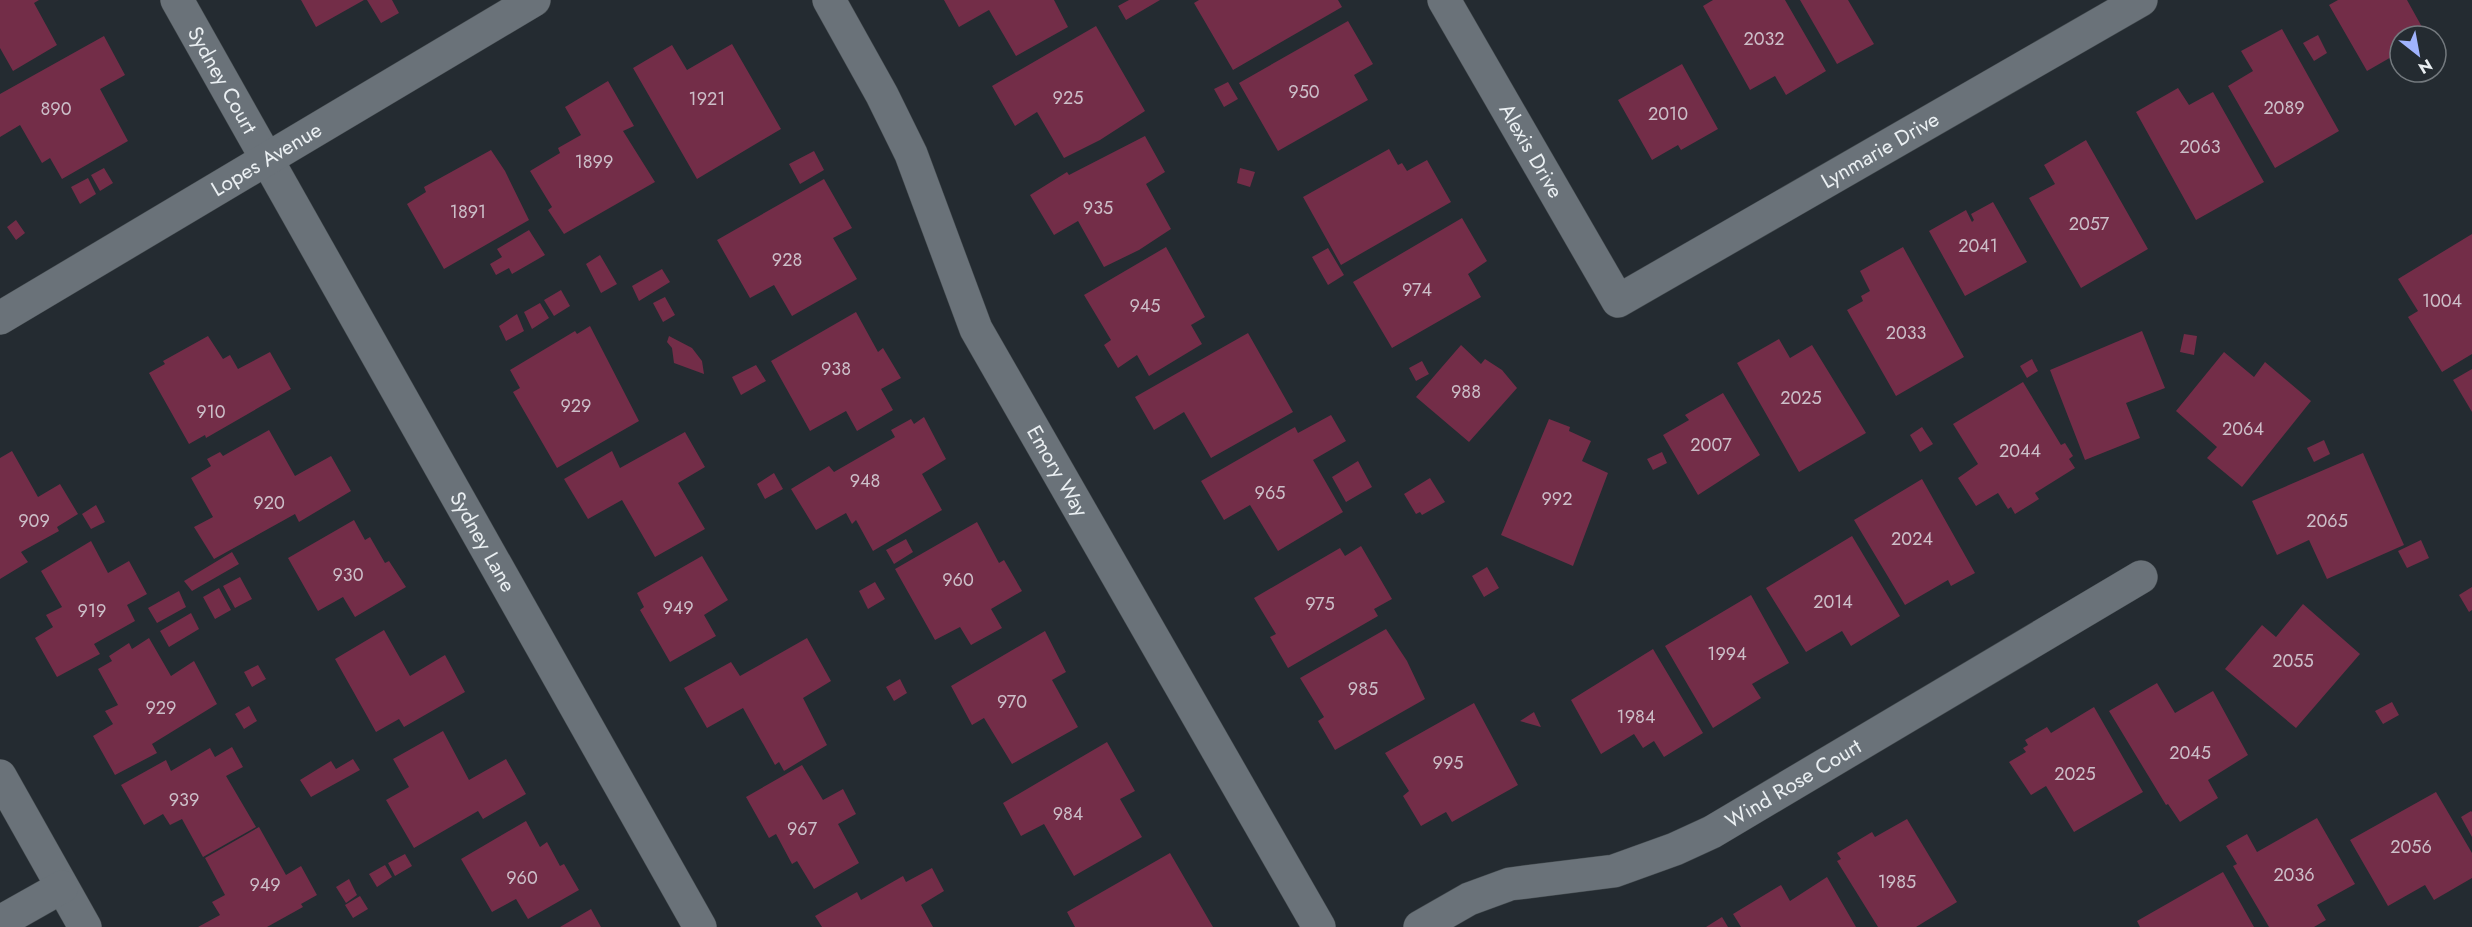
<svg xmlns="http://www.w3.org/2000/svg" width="2472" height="927" viewBox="0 0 2472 927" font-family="Jost,sans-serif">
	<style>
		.building { fill: #732d48 }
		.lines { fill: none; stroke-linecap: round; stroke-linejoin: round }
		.minor-casing { stroke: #42494d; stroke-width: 34 }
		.minor { stroke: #6a7279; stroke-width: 33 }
		.labels { text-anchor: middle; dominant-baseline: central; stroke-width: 4.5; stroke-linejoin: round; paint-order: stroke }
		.number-label { font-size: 18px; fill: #ccbec8 }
		.street-label { font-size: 21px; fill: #eaeff2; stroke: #242b31 }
	</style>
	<rect width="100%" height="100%" fill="#242b31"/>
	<path class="building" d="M0 0H39L34 3 57 45 13 71 0 48Z
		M301 0H364L316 27Z
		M367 0H392L399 13 381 23Z
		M944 0H1054L1068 27 1016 56 989 10 959 27Z
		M1129 0H1160L1126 20 1118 6Z
		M1199 0H1338L1342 7 1233 70 1194 3Z
		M1713 0H1785L1826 71 1786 95 1775 76 1750 90 1703 6Z
		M1800 0H1848L1874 44 1837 64Z
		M2338 0H2407L2427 36H2400V52L2367 71 2329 5Z
		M1348 21 1373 64 1354 75 1368 100 1278 151 1239 83Z
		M1096 26 1145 111 1100 140 1064 158 1037 112 1015 126 992 86Z
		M2282 29 2339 131 2275 168 2228 86 2253 71 2241 51Z
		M2318 35 2327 53 2314 61 2303 43Z
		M104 36 125 75 100 89 128 141 62 179 50 158 42 163 20 125 0 137V94Z
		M732 44 781 129 697 179 633 68 672 45 687 70Z
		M1682 64 1718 129 1681 150 1678 145 1652 160 1618 100Z
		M608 81 634 126 623 131 655 182 564 234 548 210 552 207 530 171 560 153 558 148 581 135 565 107Z
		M1228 82 1238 99 1224 107 1214 89Z
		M2178 88 2189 105 2213 92 2264 182 2196 220 2136 112Z
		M1145 136 1165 172 1146 184 1171 229 1139 250 1104 267 1078 221 1054 235 1030 195 1067 172 1069 175Z
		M2086 140 2148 249 2081 288 2029 198 2055 184 2044 165Z
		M1389 149 1398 165 1402 163 1407 171 1427 160 1451 202 1341 265 1303 197Z
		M491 150 505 171 529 220 444 269 407 204 426 192 424 187Z
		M814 151 824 170 800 184 789 164Z
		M104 168 113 183 100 191 91 175Z
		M1240 168 1255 172 1250 187 1237 183Z
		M88 178 96 194 80 204 71 187Z
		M824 179 852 228 833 238 857 279 792 316 774 285 750 298 717 240Z
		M1993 202 2027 262 1965 296 1929 231 1966 210 1972 222 1974 220 1971 214Z
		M1462 218 1487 261 1468 274 1481 297 1392 348 1353 282Z
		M16 220 25 233 16 240 7 227Z
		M529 230 545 255 512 274 509 268 496 275 490 264 502 257 497 249Z
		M2472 234V354L2442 372 2408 317 2418 311 2398 279Z
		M1166 247 1205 317 1191 325 1202 344 1149 376 1137 355 1118 368 1104 345 1111 340 1084 295Z
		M1903 247 1964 357 1896 396 1847 310 1863 301 1861 296 1870 291 1860 271Z
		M1328 248 1344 275 1328 285 1312 257Z
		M600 255 617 284 601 293 586 264Z
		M662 269 670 282 639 301 632 286Z
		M561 290 570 306 554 316 544 300Z
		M665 297 675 315 663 322 653 303Z
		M540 303 549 318 532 329 524 312Z
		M856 312 878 352 883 348 901 378 881 389 893 410 857 431 846 411 810 431 771 361Z
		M517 314 524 331 506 341 499 326Z
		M590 326 639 421 557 468 513 392 520 388 510 370 575 331 577 334Z
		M2142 331 2165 388 2126 403 2140 438 2085 460 2050 370Z
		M1248 333 1293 412 1211 458 1184 412 1154 430 1135 397Z
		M2184 334 2197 336 2194 355 2180 352Z
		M208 336 223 359 230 355 238 369 270 352 291 389 206 438 205 435 189 444 149 373 165 364 163 361Z
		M669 336 692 348 702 361 704 374 674 363 672 348 667 342Z
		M1779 339 1790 358 1812 345 1866 433 1799 472 1737 363Z
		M1461 345 1481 364 1485 359 1502 370 1517 388 1469 442 1416 397Z
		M2224 352 2254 377 2265 362 2311 401 2242 487 2207 458 2217 447 2176 411Z
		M2032 359 2038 371 2027 378 2020 366Z
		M1422 361 1429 374 1416 381 1409 368Z
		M756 365 766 381 741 395 732 377Z
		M2472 369V412L2453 380Z
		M2023 382 2061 445 2065 443 2073 456 2069 459 2075 468 2035 493 2039 499 2015 514 2011 507 2008 509 1998 493 1976 506 1958 478 1978 464 1953 424Z
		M1723 393 1760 455 1698 495 1663 435 1689 420 1685 415Z
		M1331 415 1346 441 1313 460 1343 512 1278 551 1250 505 1224 520 1201 481 1295 427 1298 433Z
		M924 417 946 459 922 474 942 510 873 551 856 520 852 524 846 513 816 530 791 489 829 466 834 472 895 437 891 430 911 419 914 424Z
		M1549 419 1570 427 1569 431 1591 441 1582 461 1608 473 1573 566 1501 535Z
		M1922 427 1933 444 1920 452 1910 435Z
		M269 430 295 476 331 456 351 491 299 522 295 514 214 559 194 527 213 517 191 478 211 466 207 459 220 452 223 456Z
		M685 432 705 467 678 483 705 529 655 557 622 500 588 519 564 479 612 451 620 468Z
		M2324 440 2330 454 2314 462 2307 448Z
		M12 451 38 497 60 484 78 514 57 527 59 531 21 552 28 562 0 579V458Z
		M1662 452 1667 463 1653 470 1647 459Z
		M2363 453 2404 545 2327 579 2309 540 2277 555 2252 501Z
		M1358 461 1372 487 1346 502 1332 477Z
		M774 473 783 489 765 499 757 484Z
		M1430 478 1445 502 1422 515 1420 512 1416 514 1404 494Z
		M1922 479 1975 573 1951 586 1948 580 1905 605 1854 520Z
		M96 505 105 522 91 529 82 514Z
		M354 520 365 540 370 537 385 563 389 561 406 587 355 617 343 597 318 611 288 558Z
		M977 522 999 563 1004 560 1022 591 991 609 1002 628 971 645 960 627 935 640 895 569Z
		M1852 536 1900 616 1851 646 1842 631 1806 652 1766 588Z
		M906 539 913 552 894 564 886 550Z
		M2421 540 2429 558 2407 568 2398 551Z
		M91 541 108 573 129 561 147 594 127 605 135 621 94 644 100 654 57 677 35 638 53 627 46 615 62 607 41 571Z
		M1361 546 1392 599 1374 609 1378 616 1288 668 1270 637 1276 634 1254 598 1340 548 1345 556Z
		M232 552 239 564 192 591 184 581Z
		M702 556 728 600 704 615 716 636 670 662 640 610 644 607 637 593Z
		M1487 567 1499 588 1484 597 1472 576Z
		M240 577 252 599 235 608 223 586Z
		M875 582 885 599 868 609 859 591Z
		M2472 587V610L2469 612 2459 595Z
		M219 588 231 610 215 619 203 597Z
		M179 591 186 607 157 623 148 608Z
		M1751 595 1789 663 1752 684 1761 698 1713 728 1665 646Z
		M2303 604 2360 654 2296 728 2225 669 2262 625 2276 637Z
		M191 613 199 629 169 647 160 631Z
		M1386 629 1407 661 1425 699 1335 750 1318 721 1324 717 1300 678Z
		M384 630 410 676 445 655 465 692 404 727 399 719 376 732 335 659Z
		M1045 631 1066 672 1052 680 1078 727 1012 764 984 718 972 725 951 686Z
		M149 638 171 676 194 661 217 704 152 744 157 753 115 775 93 736 113 724 105 711 118 705 98 669 112 661 109 656 129 643 132 649Z
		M807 638 831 681 803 698 827 745 784 771 779 762 775 765 743 708 707 728 684 688 731 662 740 676Z
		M1653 649 1703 733 1664 757 1654 741 1643 748 1634 734 1601 754 1571 700Z
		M258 665 266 679 252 687 244 672Z
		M900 679 907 693 894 701 886 687Z
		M2157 683 2175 713 2213 691 2248 755 2208 780 2218 798 2180 822 2168 804 2166 805 2109 711Z
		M2392 702 2399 715 2383 724 2375 711Z
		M1474 703 1518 785 1452 822 1446 812 1421 826 1403 796 1409 791 1385 753Z
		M249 706 257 721 244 729 235 714Z
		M2094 707 2143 792 2074 832 2046 786 2031 795 2009 762 2026 752 2023 748 2028 745 2025 740 2047 727 2051 733Z
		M1534 712 1541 727 1520 721Z
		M443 731 469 780 506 759 526 794 483 819 478 811 414 848 386 800 409 787 393 759Z
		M1107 742 1135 791 1120 799 1142 837 1074 876 1044 824 1021 836 1003 803Z
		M232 747 243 767 226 776 256 827 203 857 182 819 170 825 163 814 144 825 121 785 166 760 171 771 210 748 215 757Z
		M353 759 360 770 311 797 300 780 331 761 336 769Z
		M802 765 823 800 843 789 856 814 838 824 859 863 814 889 797 861 792 864 776 834 769 838 746 797Z
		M2436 792 2472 853V878L2434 900 2425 885 2388 906 2350 840Z
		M2471 811 2472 812V837L2461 817Z
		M2317 818 2355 884 2317 905 2326 920 2314 927H2269L2233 866 2237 864 2226 846 2247 834 2257 852Z
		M1907 819 1957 902 1916 927H1878L1837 861 1841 859 1837 853 1872 832 1875 837Z
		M526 821 540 847 547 842 560 866 564 864 579 890 528 919 516 899 492 912 461 859Z
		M259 827 286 875 301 866 317 895 301 904 303 907 267 927H198L220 915 212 902 225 895 205 858Z
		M1170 853 1213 927H1075L1067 912Z
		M405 854 412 866 395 876 388 863Z
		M385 865 392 877 377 887 369 874Z
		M932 868 944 891 921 905 933 927H822L815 916 857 892 861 900 903 876 906 882Z
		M2223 872 2254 927H2140L2137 921Z
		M1827 877 1856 927H1741L1733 914 1781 885 1790 901Z
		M349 879 357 895 346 903 336 887Z
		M360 896 368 909 353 918 345 905Z
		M591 909 601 927H560Z
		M1722 917 1728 927H1706Z"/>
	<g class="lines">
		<defs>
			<g id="minor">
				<path id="s1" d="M177 0 700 927"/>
				<path id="s2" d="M829 0 882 95 911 154 976 329 1319 927"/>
				<path id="s3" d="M1444 0 1618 301 2141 0"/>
				<path id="s4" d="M0 318 534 0"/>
				<path d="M0 776 85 927"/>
				<path d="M0 922 62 887"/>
				<path id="s5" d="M1420 927 1469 899 1510 884 1614 871 1675 849 1712 832 2141 577"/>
			</g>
		</defs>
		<use href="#minor" class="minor-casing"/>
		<use href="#minor" class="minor"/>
	</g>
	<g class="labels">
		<g class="number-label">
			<text x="1764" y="39">2032</text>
			<text x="1304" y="92">950</text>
			<text x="1068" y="98">925</text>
			<text x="707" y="99">1921</text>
			<text x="2284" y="108">2089</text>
			<text x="56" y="109">890</text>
			<text x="1668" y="114">2010</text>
			<text x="2200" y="147">2063</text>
			<text x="594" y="162">1899</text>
			<text x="1098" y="208">935</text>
			<text x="468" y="212">1891</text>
			<text x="2089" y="224">2057</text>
			<text x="1978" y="246">2041</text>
			<text x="787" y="260">928</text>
			<text x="1417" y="290">974</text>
			<text x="2442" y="301">1004</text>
			<text x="1145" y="306">945</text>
			<text x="1906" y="333">2033</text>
			<text x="836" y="369">938</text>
			<text x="1466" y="392">988</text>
			<text x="1801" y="398">2025</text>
			<text x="576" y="406">929</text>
			<text x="211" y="412">910</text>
			<text x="2243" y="429">2064</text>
			<text x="1711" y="445">2007</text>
			<text x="2020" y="451">2044</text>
			<text x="865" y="481">948</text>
			<text x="1270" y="493">965</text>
			<text x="1557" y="499">992</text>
			<text x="269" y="503">920</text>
			<text x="34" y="521">909</text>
			<text x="2327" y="521">2065</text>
			<text x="1912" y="539">2024</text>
			<text x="348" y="575">930</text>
			<text x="958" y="580">960</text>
			<text x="1833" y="602">2014</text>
			<text x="1320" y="604">975</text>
			<text x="678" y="608">949</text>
			<text x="92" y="611">919</text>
			<text x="1727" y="654">1994</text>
			<text x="2293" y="661">2055</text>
			<text x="1363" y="689">985</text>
			<text x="1012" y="702">970</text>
			<text x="161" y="708">929</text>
			<text x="1636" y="717">1984</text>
			<text x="2190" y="753">2045</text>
			<text x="1448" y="763">995</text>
			<text x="2075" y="774">2025</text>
			<text x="184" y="800">939</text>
			<text x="1068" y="814">984</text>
			<text x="802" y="829">967</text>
			<text x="2411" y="847">2056</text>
			<text x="2294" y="875">2036</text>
			<text x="522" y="878">960</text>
			<text x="1897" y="882">1985</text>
			<text x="265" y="885">949</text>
		</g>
		<g class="street-label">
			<text stroke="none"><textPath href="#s1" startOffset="92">Sydney Court</textPath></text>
			<text stroke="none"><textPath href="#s3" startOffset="174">Alexis Drive</textPath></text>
			<text stroke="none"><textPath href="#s3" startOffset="650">Lynmarie Drive</textPath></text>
			<text stroke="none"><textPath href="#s4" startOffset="310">Lopes Avenue</textPath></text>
			<text stroke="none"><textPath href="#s2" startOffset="525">Emory Way</textPath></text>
			<text stroke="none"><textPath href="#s1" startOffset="622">Sydney Lane</textPath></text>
			<text stroke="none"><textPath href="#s5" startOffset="405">Wind Rose Court</textPath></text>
		</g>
	</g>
	<g transform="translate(2418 54) rotate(149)"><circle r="28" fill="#242b31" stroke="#73797e" stroke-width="1.5"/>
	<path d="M0-4.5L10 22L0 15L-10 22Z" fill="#a0b3fd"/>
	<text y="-9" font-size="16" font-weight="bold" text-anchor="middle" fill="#eaeff2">N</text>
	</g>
</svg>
